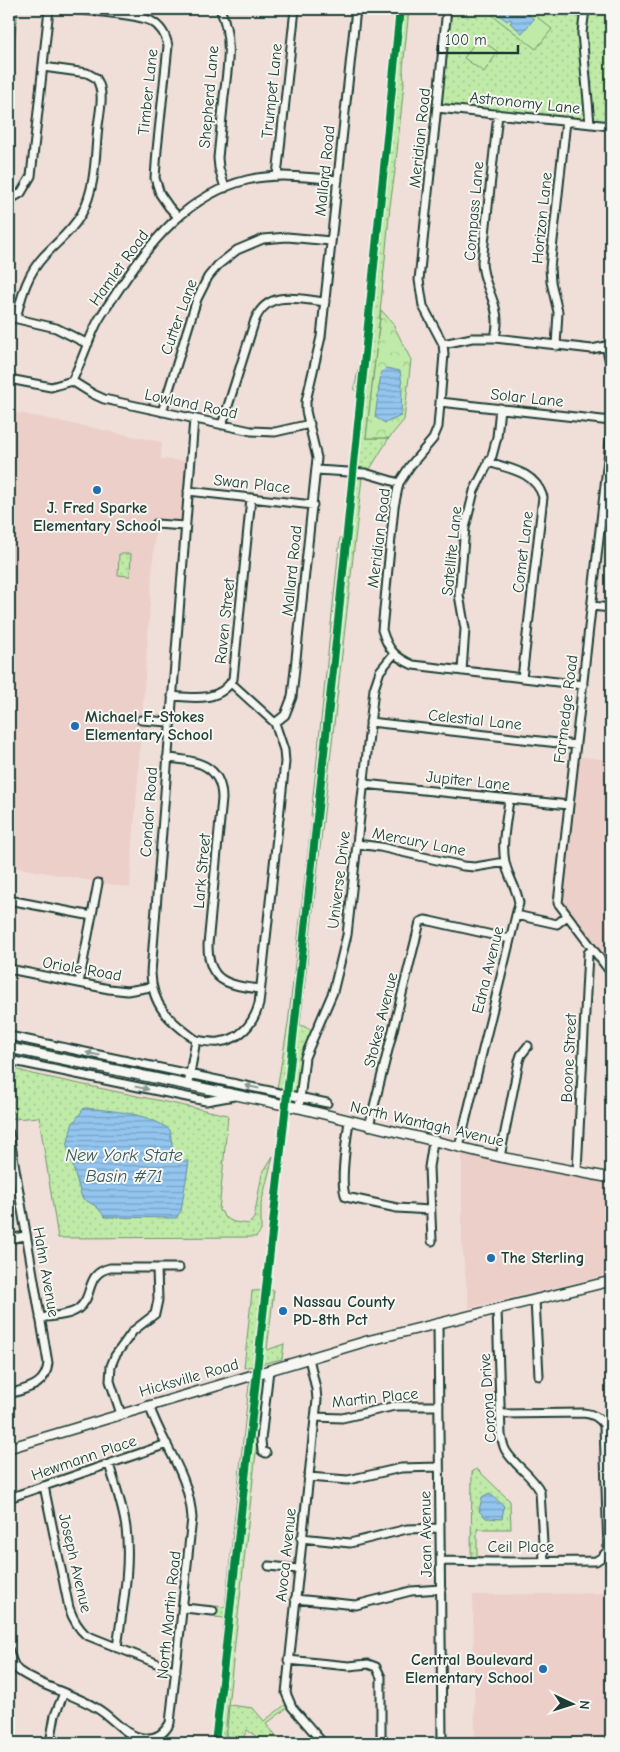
<svg xmlns="http://www.w3.org/2000/svg" width="620" height="1752" viewBox="0 0 620 1752" font-family="'Comic Neue',sans-serif">
	<style>
		.built { fill: #eccfc8 }
		.green { fill: url(#green-dots); stroke: #6f946e }
		.forest { fill: url(#forest-crowns); stroke: #6f946e }
		.pitch { fill: #bfeaa7; stroke: #6f946e }
		.water { fill: url(#water-rules); stroke: #658fa4 }
		.lines { fill: none; stroke-linecap: round; stroke-linejoin: round }
		.minor-casing { stroke: #1f3d34; stroke-width: 11 }
		.major-casing { stroke: #1f3d34; stroke-width: 12 }
		.minor { stroke: #f6f6f2; stroke-width: 7 }
		.major { stroke: #f6f6f2; stroke-width: 9 }
		.cycleway-casing { stroke: #f6f6f2; stroke-width: 11 }
		.cycleway { stroke: #00873e; stroke-width: 8 }
		.oneway { fill: #8a9a93 }
		.poi-dot { fill: #1f6fb2; stroke: #f6f6f2; stroke-width: 2 }
		.labels { text-anchor: middle; dominant-baseline: central; stroke-width: 4; stroke-linejoin: round; paint-order: stroke }
		.street-label { font-size: 16px; fill: #1f3d34; stroke: #f6f6f2 }
		.poi-label { font-size: 16px; font-weight: bold; fill: #1f3d34; stroke: #f6f6f2; text-anchor: start }
		.water-label { font-size: 18px; font-style: italic; fill: #365859; stroke: #f6f6f2 }
	</style>
	<defs>
		<pattern id="green-dots" width="8" height="8" patternUnits="userSpaceOnUse" patternTransform="scale(1.25)"><rect width="8" height="8" fill="#bfeaa7"/><path d="M2 2h.1M6 6h.1" fill="none" stroke="#a4ca90" stroke-width="1.8" stroke-linecap="round"/></pattern>
		<pattern id="forest-crowns" width="20" height="18" patternUnits="userSpaceOnUse" patternTransform="scale(1.25)"><rect width="20" height="18" fill="#bfeaa7"/><path d="M2 6a3 3 0 1 1 6 0M12 15a3 3 0 1 1 6 0" fill="none" stroke="#a4ca90"/></pattern>
		<pattern id="water-rules" width="6" height="5" patternUnits="userSpaceOnUse" patternTransform="scale(1.25)"><rect width="6" height="5" fill="#93c5ef"/><path d="M0 2.5h6" fill="none" stroke="#77a1c2"/></pattern>
	</defs>
	<rect width="100%" height="100%" fill="#f0dfd9"/>
	<filter id="ink" filterUnits="userSpaceOnUse"><feTurbulence type="fractalNoise" baseFrequency=".02" numOctaves="2"/><feDisplacementMap in="SourceGraphic" scale="10" xChannelSelector="R" yChannelSelector="G"/><feConvolveMatrix kernelMatrix="1 2 1 2 8 2 1 2 1" color-interpolation-filters="sRGB"/></filter>
	<g filter="url(#ink)">
		<path class="built" d="M9 411 162 442 161 459 186 461 182 522 156 520 130 888 9 866Z
			M575 756 611 760V972L558 903Z
			M463 1147 611 1176V1274L469 1308 462 1245V1156Z
			M611 1593V1743H475L473 1595Z"/>
		<path class="green" d="M9 9H18L9 87Z
			M397 9H409L403 69 404 84 395 171 390 206 378 335 366 438H389L370 469 351 468 358 390H354L360 361 367 300Z
			M447 9H611V127L437 108Z
			M349 478H362L300 1025 313 1030C304 1052 299 1068 297 1092L277 1089 288 1024 312 816H311L340 538H343Z
			M119 554H131L130 576 118 575Z
			M9 1067 32 1074 228 1115 219 1211 222 1212 224 1217 234 1222 249 1224 254 1218 262 1174 273 1156 261 1204V1231L256 1237 58 1238 39 1117 14 1119 12 1109 9 1105Z
			M274 1290 267 1350 284 1344 282 1359 244 1368 252 1291Z
			M264 1380 224 1743H211L224 1618 215 1617 216 1606 225 1607 249 1385Z
			M477 1469 510 1501 511 1529H477V1557H471L472 1472Z
			M229 1705 253 1708 264 1721 285 1705 287 1708 266 1724 283 1743H265L247 1730 241 1743H226Z"/>
		<path class="forest" d="M381 310 392 322 411 360 404 420 389 438H366Z"/>
		<path class="pitch" d="M498 9H527L552 29 536 49 493 16Z
			M478 38 498 52 484 72 464 58Z"/>
		<path class="water" d="M504 9H521L534 19 522 33 510 23 512 20 510 19 507 21 499 15Z
			M386 368 400 371 402 384 401 416 385 423 375 417 381 373Z
			M84 1108C113 1111 146 1112 170 1130L174 1161H189L181 1211 176 1218 105 1217 97 1207 82 1198 67 1146 72 1125Z
			M489 1493 504 1506 502 1519 486 1518 479 1511 482 1497Z"/>
		<g class="lines">
			<defs>
				<path id="minor" d="M69 9C89 11 134 13 151 21 160 26 166 35 168 46L157 150 155 178 160 194 169 207 178 217
					M220 9C233 37 228 67 224 96 222 117 220 138 218 158L219 168 225 188
					M447 9 419 280 423 306 443 344 444 354 438 427 433 439 410 466 399 483 394 507 382 630C388 650 395 657 413 665L583 685
					M585 9 582 33 590 124
					M437 108 611 126
					M277 176 295 9
					M9 200 21 193 31 176 49 9
					M9 317 56 328 88 344
					M16 318C22 295 27 274 44 256 57 242 72 231 82 213 96 187 95 155 98 126 100 110 105 92 96 78L87 73 43 67
					M495 338C496 333 497 328 497 323 498 302 482 283 482 262L498 114
					M443 344 472 338H495L592 349 606 346 611 341
					M556 346 558 312 551 282 550 268 566 121
					M606 346 611 367
					M9 379 51 387 72 381C82 361 88 340 98 321 104 310 112 300 119 289 150 242 189 194 247 180 277 173 307 177 338 180
					M72 381 93 394 104 399 251 431 275 432 310 424
					M440 402 611 421
					M162 412 197 299 208 277 218 265 237 250 263 239 287 237 331 241
					M194 419 151 973C152 1007 170 1021 196 1040
					M222 425 255 320C268 289 298 299 325 302
					M611 432 558 903 611 973
					M488 462C511 469 535 472 543 497L522 678
					M316 470 365 473 399 483
					M188 491 313 505
					M156 524 185 526
					M592 606 611 608
					M462 671 465 629 459 595 465 528 474 491 492 456 497 437 500 408
					M231 683 275 723
					M172 696C194 698 220 702 233 679L251 498
					M141 720 169 722
					M370 722 576 745
					M167 758C195 760 222 764 222 799L208 945C208 983 229 985 260 989
					M364 784 569 805
					M357 844 380 847 463 866 475 867 505 862
					M9 900 92 916
					M516 915 557 924 567 916
					M9 969 109 989 127 991 151 987
					M79 983 98 883
					M9 1036 327 1103
					M196 1040C203 1041 212 1043 219 1042 240 1040 254 1023 259 1004L285 762 284 750 275 723 285 715 292 697 317 458 306 411V401L321 337 356 9
					M9 1060 206 1101 234 1096
					M188 1085 196 1040
					M299 1108 305 1057 333 992 347 935 374 689 380 671 393 655
					M349 1121C347 1137 339 1185 346 1197L397 1208 430 1210
					M369 1126 420 922 425 920 430 921 510 939
					M9 1133 48 1363C46 1386 28 1388 9 1394
					M459 1147 519 903C517 888 508 877 505 862 501 842 507 819 509 799
					M500 1157 519 1061 521 1055 528 1046
					M577 1171 588 953 593 949
					M9 1239 25 1236
					M432 1241 429 1167 433 1142
					M535 1300 539 1376
					M497 1309 501 1435C502 1440 503 1446 506 1451 515 1466 532 1475 540 1491L544 1561
					M40 1318C52 1316 69 1316 78 1309 95 1296 84 1274 110 1268H179
					M438 1324 442 1739 441 1743
					M309 1358 316 1389 317 1400 286 1693 292 1707 323 1743
					M121 1414 110 1381 111 1366 115 1356 133 1331 155 1314 158 1300 157 1268
					M315 1417 342 1418 395 1406H439
					M266 1453 262 1451 261 1440 269 1370
					M109 1464C115 1485 123 1506 126 1528 131 1567 122 1609 117 1648
					M308 1477 348 1480 401 1468 439 1467
					M44 1486 69 1608C73 1619 77 1627 86 1635L176 1671
					M9 1498 167 1444
					M301 1538 350 1543 407 1529 440 1528
					M441 1561 493 1562 596 1561 602 1557 608 1550 604 1425C599 1417 593 1414 583 1413L500 1414
					M269 1566 298 1569
					M295 1599 356 1605 411 1591 441 1589
					M184 1608 213 1611
					M9 1651C11 1657 13 1667 19 1671 43 1688 73 1693 98 1709 113 1718 124 1735 142 1738 155 1740 164 1734 170 1723L192 1518C189 1472 163 1447 149 1405
					M288 1660 349 1666 368 1664 376 1667 381 1677V1743
					M50 1743 55 1715 64 1693"/>
				<path id="major" d="M9 1048 299 1108 500 1157 611 1178
					M9 1448 367 1341 611 1281"/>
			</defs>
			<use href="#minor" class="minor-casing"/>
			<use href="#major" class="major-casing"/>
			<use href="#minor" class="minor"/>
			<use href="#major" class="major"/>
			<defs>
				<path id="cycleway" d="M215 1743 252 1417 334 661 400 9"/>
			</defs>
			<use href="#cycleway" class="cycleway-casing"/>
			<use href="#cycleway" class="cycleway"/>
		</g>
		<defs><path id="oneway-solid" d="M-6-.8H1V-3.2L6.5 0L1 3.2V.8H-6Z" transform="scale(1.25)"/></defs>
		<g class="oneway">
			<use href="#oneway-solid" transform="translate(93 1054) rotate(-168)"/>
			<use href="#oneway-solid" transform="translate(252 1087) rotate(-168)"/>
			<use href="#oneway-solid" transform="translate(142 1088) rotate(12)"/>
		</g>
	</g>
	<g class="poi-dot">
		<circle cx="97" cy="490" r="5"/>
		<circle cx="75" cy="726" r="5"/>
		<circle cx="491" cy="1258" r="5"/>
		<circle cx="283" cy="1311" r="5"/>
		<circle cx="543" cy="1669" r="5"/>
	</g>
	<g class="labels">
		<g class="street-label">
			<text transform="translate(272 91) rotate(-84)">Trumpet Lane</text>
			<text transform="translate(148 92) rotate(-84)">Timber Lane</text>
			<text transform="translate(209 97) rotate(-85)">Shepherd Lane</text>
			<text transform="translate(525 103) rotate(6)">Astronomy Lane</text>
			<text transform="translate(420 138) rotate(-84)">Meridian Road</text>
			<text transform="translate(325 171) rotate(-84)">Mallard Road</text>
			<text transform="translate(474 211) rotate(-85)">Compass Lane</text>
			<text transform="translate(542 218) rotate(-84)">Horizon Lane</text>
			<text transform="translate(119 268) rotate(-54)">Hamlet Road</text>
			<text transform="translate(179 317) rotate(-70)">Cutter Lane</text>
			<text transform="translate(527 398) rotate(6)">Solar Lane</text>
			<text transform="translate(191 404) rotate(12)">Lowland Road</text>
			<text transform="translate(252 484) rotate(6)">Swan Place</text>
			<text transform="translate(379 538) rotate(-83)">Meridian Road</text>
			<text transform="translate(452 551) rotate(-84)">Satellite Lane</text>
			<text transform="translate(523 552) rotate(-83)">Comet Lane</text>
			<text transform="translate(292 571) rotate(-84)">Mallard Road</text>
			<text transform="translate(225 621) rotate(-84)">Raven Street</text>
			<text transform="translate(566 709) rotate(-83)">Farmedge Road</text>
			<text transform="translate(475 720) rotate(6)">Celestial Lane</text>
			<text transform="translate(468 781) rotate(6)">Jupiter Lane</text>
			<text transform="translate(149 812) rotate(-86)">Condor Road</text>
			<text transform="translate(419 842) rotate(11)">Mercury Lane</text>
			<text transform="translate(202 871) rotate(-85)">Lark Street</text>
			<text transform="translate(339 880) rotate(-83)">Universe Drive</text>
			<text transform="translate(82 969) rotate(10)">Oriole Road</text>
			<text transform="translate(488 970) rotate(-76)">Edna Avenue</text>
			<text transform="translate(381 1020) rotate(-76)">Stokes Avenue</text>
			<text transform="translate(569 1058) rotate(-87)">Boone Street</text>
			<text transform="translate(427 1124) rotate(13)">North Wantagh Avenue</text>
			<text transform="translate(46 1272) rotate(80)">Hahn Avenue</text>
			<text transform="translate(189 1378) rotate(-16)">Hicksville Road</text>
			<text transform="translate(375 1398) rotate(-6)">Martin Place</text>
			<text transform="translate(488 1398) rotate(-94)">Corona Drive</text>
			<text transform="translate(84 1458) rotate(-19)">Hewmann Place</text>
			<text transform="translate(426 1534) rotate(-91)">Jean Avenue</text>
			<text x="521" y="1547">Ceil Place</text>
			<text transform="translate(286 1555) rotate(-84)">Avoca Avenue</text>
			<text transform="translate(75 1563) rotate(77)">Joseph Avenue</text>
			<text transform="translate(169 1615) rotate(-84)">North Martin Road</text>
		</g>
		<g class="poi-label">
			<text x="97" y="508" text-anchor="middle">J. Fred Sparke<tspan x="97" dy="18">Elementary School</tspan></text>
			<text x="85" y="717">Michael F. Stokes<tspan x="85" dy="18">Elementary School</tspan></text>
			<text x="501" y="1258">The Sterling</text>
			<text x="293" y="1302">Nassau County<tspan x="293" dy="18">PD-8th Pct</tspan></text>
			<text x="533" y="1660" text-anchor="end">Central Boulevard<tspan x="533" dy="18">Elementary School</tspan></text>
		</g>
		<g class="water-label">
			<text x="124" y="1155">New York State<tspan x="124" dy="21">Basin #71</tspan></text>
		</g>
	</g>
	<rect width="620" height="1752" fill="none" stroke="#f6f6f2" stroke-width="30"/>
	<rect x="15" y="15" width="590" height="1722" fill="none" stroke="#1f3d34" stroke-width="2" filter="url(#ink)"/>
	<g transform="translate(572 1704) rotate(94)" stroke="#f6f6f2" stroke-width="4" paint-order="stroke">
	<path d="M0-4L9 19L0 12L-9 19Z" fill="#1f3d34"/>
	<text y="-8" font-size="14" font-weight="bold" text-anchor="middle" fill="#1f3d34">N</text>
	</g>
	<path d="M438 45v8h80v-8" fill="none" stroke="#1f3d34" stroke-width="2.5"/>
	<text x="445" y="45" font-size="15" fill="#1f3d34" stroke="#f6f6f2" stroke-width="4" paint-order="stroke">100 m</text>
</svg>
